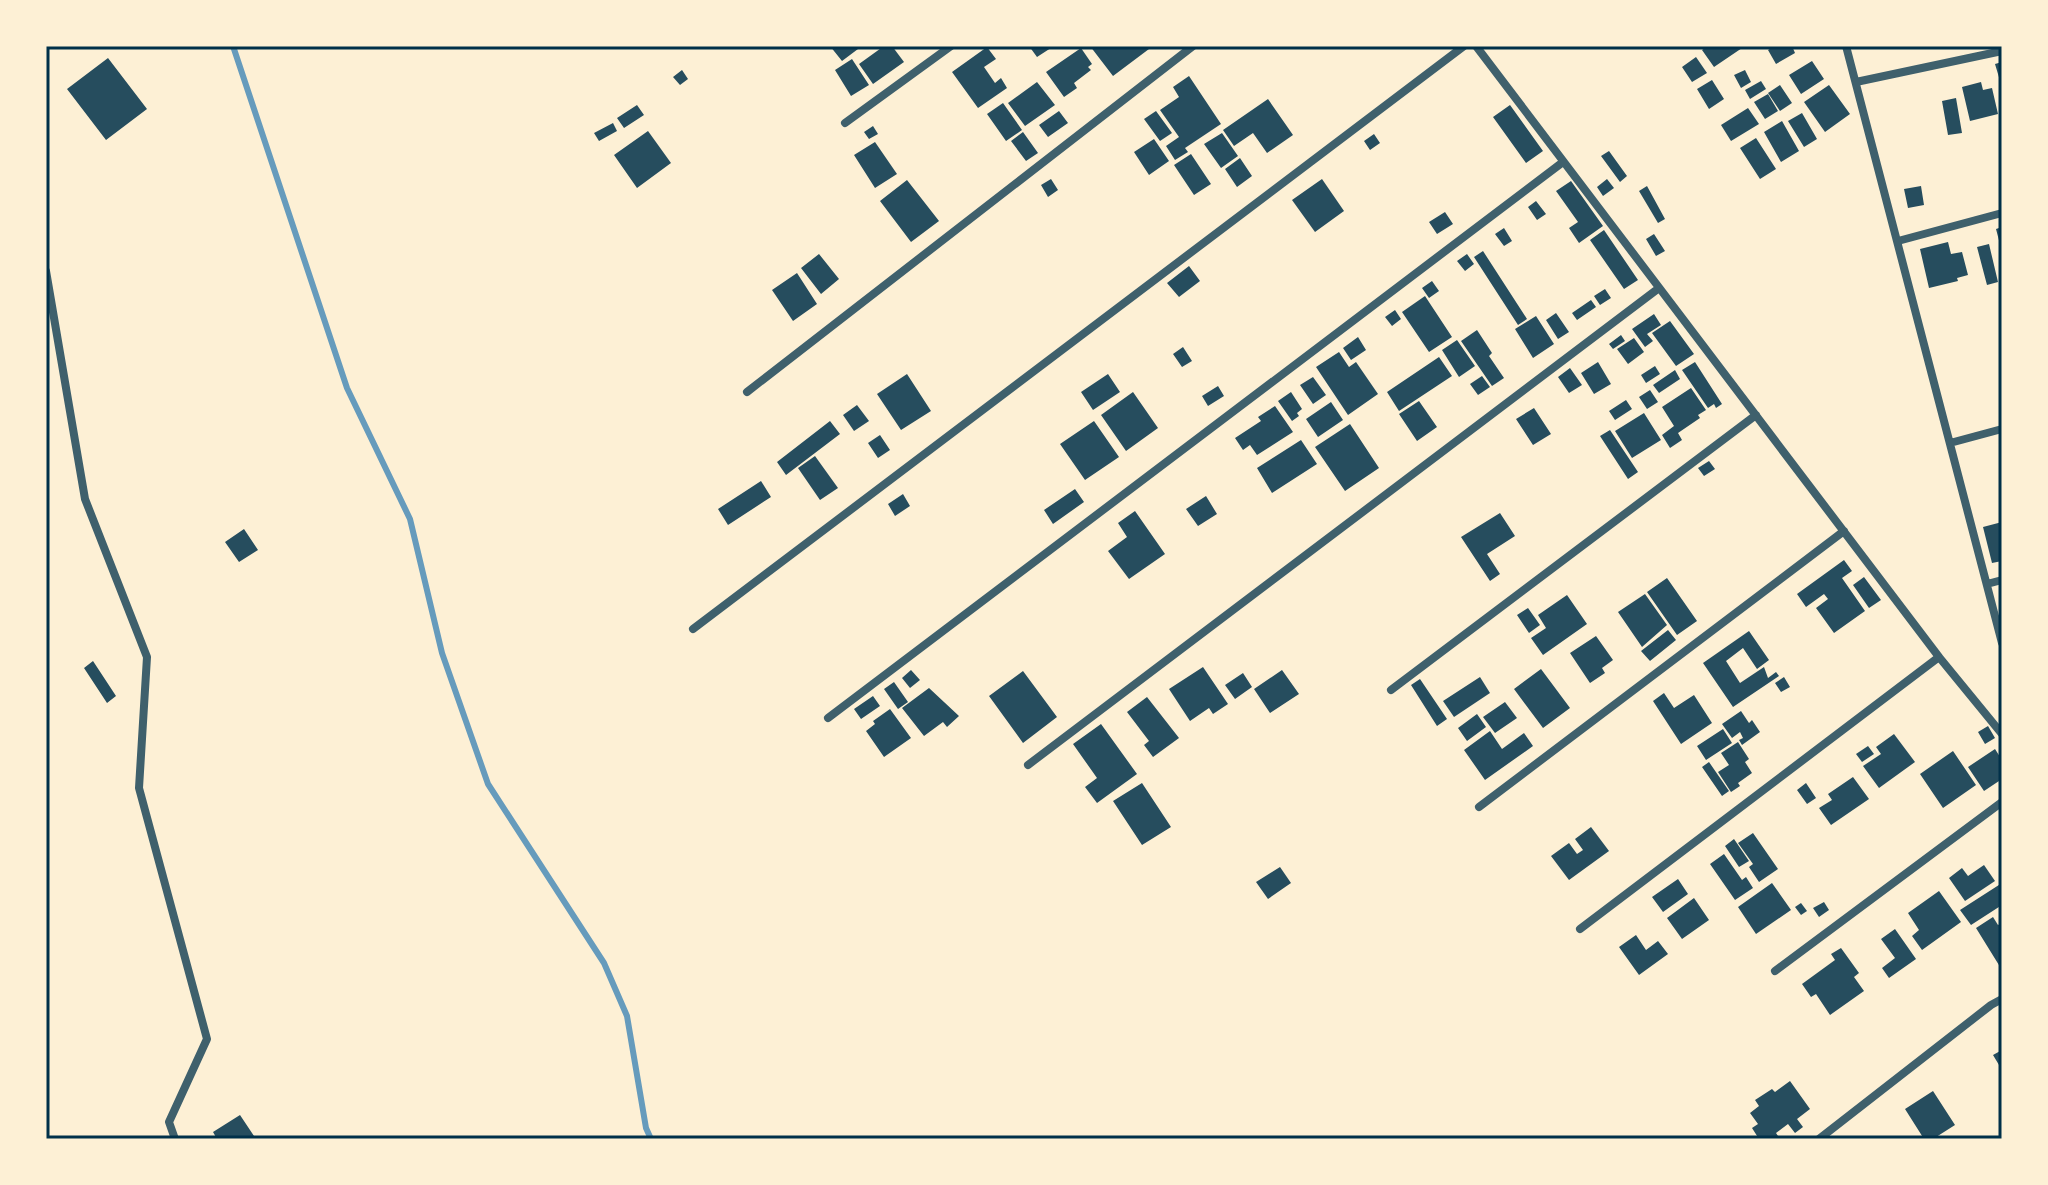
<svg xmlns="http://www.w3.org/2000/svg" width="2048" height="1185" viewBox="0 0 2048 1185" font-family="'Roboto Condensed',sans-serif">
	<style>
		.lines { fill: none; stroke-linecap: round; stroke-linejoin: round }
		.stream { stroke: #669bbc; stroke-width: 6 }
		.building { fill: #264d5e }
		.minor { stroke: #3f606c; stroke-width: 8 }
		.neatline { fill: none; stroke: #003049; stroke-width: 3 }
	</style>
	<rect width="100%" height="100%" fill="#fdf0d5"/>
	<g class="lines">
		<path class="stream" d="M233 46 347 388 410 519 442 653 488 784 604 963 627 1016 646 1128 651 1139"/>
	</g>
	<path class="building" d="M830 46H862L842 61Z
		M884 46H892L904 62 873 84 859 64Z
		M1029 46H1054L1037 57Z
		M1090 46H1153L1113 76Z
		M1708 46H1745L1714 67 1702 50Z
		M1775 46H1792L1795 53 1776 64 1768 50Z
		M987 47 996 59 984 67 995 83 1001 78 1007 88 978 108 952 72Z
		M1081 48 1092 64 1088 67 1091 70 1074 83 1077 88 1064 97 1046 72Z
		M1696 57 1707 73 1692 82 1682 67Z
		M108 58 147 109 106 140 67 89Z
		M852 59 869 85 851 96 835 70Z
		M1812 61 1824 79 1801 94 1789 75Z
		M2002 62V84H2001L1995 64Z
		M682 70 688 79 680 85 673 77Z
		M1745 70 1751 82 1741 88 1734 75Z
		M1189 76 1221 124 1185 148 1188 152 1175 160 1166 146 1179 137 1160 110 1179 97 1173 87Z
		M1712 80 1724 99 1709 109 1697 89Z
		M1761 81 1766 89 1750 99 1745 90Z
		M1037 82 1055 105 1025 126 1008 103Z
		M1981 82 1983 90 1992 88 1998 114 1970 121 1962 87Z
		M1780 85 1792 103 1780 111 1768 93Z
		M1829 85 1850 114 1825 132 1804 102Z
		M1768 94 1778 111 1765 119 1754 102Z
		M1956 98 1962 133 1948 135 1942 101Z
		M1268 99 1293 135 1267 153 1253 133 1234 146 1223 130Z
		M1003 103 1022 130 1006 141 987 114Z
		M637 105 644 115 624 128 617 118Z
		M1510 105 1543 151 1526 163 1493 117Z
		M1748 108 1759 124 1731 141 1721 125Z
		M1059 111 1068 123 1048 137 1039 125Z
		M1156 111 1172 133 1160 141 1144 119Z
		M1802 113 1817 139 1804 147 1788 121Z
		M1782 121 1799 151 1781 162 1764 132Z
		M613 123 617 131 599 141 594 133Z
		M873 126 878 134 869 139 864 132Z
		M648 131 671 163 637 188 614 155Z
		M1023 132 1038 153 1026 161 1011 141Z
		M1222 133 1238 156 1221 168 1204 144Z
		M1374 134 1380 143 1370 150 1364 141Z
		M1756 138 1776 169 1760 179 1740 148Z
		M1154 139 1169 161 1149 175 1134 152Z
		M875 142 897 174 875 188 854 155Z
		M1609 151 1627 176 1620 182 1601 156Z
		M1191 154 1211 184 1194 195 1174 165Z
		M1240 158 1252 176 1237 187 1225 169Z
		M1051 179 1058 190 1048 197 1041 185Z
		M1322 179 1344 211 1315 232 1292 200Z
		M1607 179 1614 188 1603 196 1597 187Z
		M907 180 939 221 911 242 880 201Z
		M1571 181 1603 226 1579 243 1569 228 1578 222 1556 191Z
		M1647 186 1665 219 1658 223 1639 191Z
		M1921 186 1924 205 1908 208 1904 189Z
		M1536 201 1546 214 1537 220 1528 207Z
		M1445 212 1453 224 1437 234 1429 222Z
		M2002 227V248H2001L1996 229Z
		M1504 228 1512 241 1504 246 1495 234Z
		M1604 230 1638 280 1624 289 1590 240Z
		M1654 234 1665 251 1656 256 1646 239Z
		M1948 242 1951 254 1962 252 1968 275 1957 278 1958 281 1929 288 1920 249Z
		M1989 244 1998 282 1987 285 1977 247Z
		M1483 251 1527 319 1518 325 1474 257Z
		M819 254 839 279 821 294 801 268Z
		M1467 254 1474 264 1465 271 1457 261Z
		M1189 266 1200 281 1179 297 1167 283Z
		M797 273 817 304 793 321 772 290Z
		M1432 281 1439 291 1429 298 1422 288Z
		M1605 289 1611 298 1600 305 1594 296Z
		M1425 296 1452 337 1429 352 1402 312Z
		M1591 300 1596 307 1577 320 1572 313Z
		M1395 310 1401 319 1392 326 1385 317Z
		M1556 313 1569 332 1558 339 1546 320Z
		M1654 314 1661 325 1647 334 1653 341 1645 347 1632 329Z
		M1536 316 1554 344 1533 358 1515 329Z
		M1670 321 1694 354 1676 366 1652 333Z
		M1477 330 1492 353 1489 356 1504 378 1492 386 1461 341Z
		M1621 335 1625 341 1613 349 1609 344Z
		M1358 337 1366 350 1351 360 1343 348Z
		M1634 338 1644 352 1628 364 1617 349Z
		M1457 340 1475 366 1459 377 1442 350Z
		M1183 347 1192 361 1182 367 1173 354Z
		M1339 352 1349 367 1356 362 1378 394 1348 415 1316 367Z
		M1439 357 1452 376 1399 411 1387 392Z
		M1598 362 1611 384 1594 394 1581 373Z
		M1695 362 1722 404 1716 408 1714 404 1708 408 1682 370Z
		M1655 366 1660 374 1646 383 1641 375Z
		M1570 368 1582 385 1569 393 1558 377Z
		M1675 370 1680 379 1659 393 1653 385Z
		M907 374 931 411 901 430 877 394Z
		M1108 374 1120 392 1093 410 1081 392Z
		M1482 376 1490 387 1478 395 1470 384Z
		M1313 377 1326 395 1313 404 1300 385Z
		M1218 386 1224 396 1208 406 1202 396Z
		M1691 388 1706 410 1698 415 1700 418 1678 433 1682 440 1670 448 1662 435 1674 426 1662 407Z
		M1650 390 1658 402 1647 409 1639 397Z
		M1133 392 1158 428 1126 451 1101 415Z
		M1291 392 1302 409 1297 413 1299 416 1292 421 1278 401Z
		M1626 400 1632 409 1615 420 1609 411Z
		M1419 401 1437 427 1417 441 1399 414Z
		M1331 402 1343 420 1318 437 1306 419Z
		M857 405 869 421 854 431 843 415Z
		M1275 406 1293 432 1257 455 1250 445 1243 450 1235 438 1261 421 1258 417Z
		M1534 408 1551 434 1533 445 1516 419Z
		M1644 413 1661 440 1632 458 1615 431Z
		M830 421 840 434 786 475 777 462Z
		M1094 421 1119 457 1085 480 1060 444Z
		M1350 424 1379 468 1345 491 1315 447Z
		M1610 430 1638 472 1628 479 1600 436Z
		M880 435 890 450 878 458 868 443Z
		M1301 440 1317 464 1272 493 1257 468Z
		M815 456 838 488 820 500 798 468Z
		M1709 461 1715 469 1704 476 1698 468Z
		M761 481 771 497 728 525 718 509Z
		M1075 489 1084 502 1053 524 1044 510Z
		M903 494 910 506 895 516 888 504Z
		M1206 496 1217 514 1198 526 1186 509Z
		M1135 511 1165 554 1129 579 1108 551 1127 537 1118 523Z
		M1500 513 1515 536 1487 554 1500 574 1490 581 1461 537Z
		M2002 522V561L1992 563 1983 527Z
		M244 529 258 550 239 562 225 542Z
		M1844 560 1852 571 1842 578 1865 611 1834 633 1816 608 1828 599 1824 594 1806 607 1797 594Z
		M1864 577 1881 600 1869 608 1853 585Z
		M1667 578 1697 621 1677 635 1647 592Z
		M1645 594 1667 625 1642 647 1618 612Z
		M1567 595 1587 624 1543 655 1531 638 1546 628 1538 615Z
		M1528 608 1540 625 1529 633 1517 615Z
		M1668 630 1676 640 1650 661 1641 651Z
		M1749 631 1769 660 1757 669 1743 648 1726 661 1740 683 1764 667 1768 678 1776 672 1779 676 1733 707 1703 663Z
		M1596 636 1613 660 1602 668 1605 673 1590 683 1570 653Z
		M93 661 116 696 107 703 84 668Z
		M1203 667 1228 704 1213 714 1209 708 1190 721 1169 689Z
		M1541 669 1570 708 1543 728 1514 689Z
		M911 670 920 680 910 688 902 678Z
		M1282 670 1299 694 1270 713 1254 689Z
		M1023 671 1057 717 1023 743 989 696Z
		M1243 673 1252 687 1235 699 1225 685Z
		M1480 677 1490 693 1454 717 1443 701Z
		M1784 677 1790 687 1781 692 1775 683Z
		M1420 679 1447 719 1437 726 1411 685Z
		M894 682 908 702 898 709 884 689Z
		M929 688 959 716 947 727 943 722 924 736 902 708Z
		M1664 693 1674 708 1694 695 1712 723 1681 744 1653 701Z
		M873 696 880 706 861 719 854 709Z
		M1147 697 1179 738 1153 757 1144 745 1149 741 1127 712Z
		M1505 702 1517 718 1495 733 1483 717Z
		M890 709 911 738 884 757 866 731 875 724 873 721Z
		M1741 711 1749 723 1752 720 1760 732 1742 745 1739 740 1743 738 1740 732 1732 738 1722 724Z
		M1477 714 1486 727 1467 741 1458 728Z
		M1101 724 1137 774 1097 803 1085 787 1097 778 1073 744Z
		M1988 726 1995 738 1985 744 1978 732Z
		M1723 729 1732 743 1706 760 1697 746Z
		M1490 731 1502 749 1524 733 1533 746 1485 780 1464 750Z
		M1894 734 1915 762 1879 788 1863 766 1881 754 1876 747Z
		M1738 742 1749 759 1745 762 1752 773 1738 783 1740 786 1731 792 1718 772 1729 765 1721 753Z
		M1868 746 1874 754 1862 762 1856 754Z
		M1995 749 2002 760V779L1984 791 1968 767Z
		M1953 751 1976 785 1943 808 1920 774Z
		M1709 762 1729 791 1722 796 1702 767Z
		M1853 777 1869 799 1831 825 1819 808 1832 800 1828 794Z
		M1142 783 1171 827 1142 845 1113 801Z
		M1806 783 1816 798 1807 804 1797 790Z
		M1591 827 1609 851 1569 880 1551 856 1569 843 1577 854 1583 850 1575 839Z
		M1753 833 1778 869 1759 882 1749 867 1753 864 1738 843Z
		M1734 839 1749 861 1739 867 1725 846Z
		M1724 854 1742 880 1746 877 1753 888 1735 900 1710 864Z
		M1984 865 1995 881 1965 901 1949 878 1962 868 1968 876Z
		M1280 867 1291 883 1268 899 1256 882Z
		M1678 879 1688 894 1663 912 1652 897Z
		M1772 883 1791 910 1756 934 1738 907Z
		M2002 883V905L1971 925 1960 910Z
		M1939 891 1961 922 1922 950 1912 936 1919 930 1908 913Z
		M1694 898 1709 920 1682 939 1667 918Z
		M1824 902 1829 910 1819 917 1813 908Z
		M1801 903 1807 911 1801 915 1795 907Z
		M1993 917 1998 925 2002 923V970L1976 928Z
		M1895 929 1916 959 1889 978 1882 968 1895 958 1881 939Z
		M1636 935 1646 950 1658 941 1668 954 1639 975 1619 947Z
		M1841 948 1859 973 1854 977 1864 991 1830 1015 1816 994 1811 997 1802 984 1835 960 1831 954Z
		M2002 1050V1070L1993 1055Z
		M1790 1081 1810 1109 1797 1119 1803 1127 1795 1133 1788 1124 1776 1133 1780 1139H1759L1752 1128 1758 1124 1750 1113 1759 1106 1755 1100 1772 1089 1775 1092Z
		M1933 1091 1955 1125 1933 1139H1924L1905 1109Z
		M240 1115 256 1139H217L213 1132Z"/>
	<g class="lines">
		<path class="minor" d="M1476 46 1939 657 2002 734
			M1846 46 2002 643
			M1856 82 2002 51
			M845 123 951 46
			M1898 241 2002 213
			M46 271 85 499 147 657 139 788 207 1039 169 1122 175 1139
			M747 392 1193 46
			M1950 443 2002 429
			M1987 584 2002 580
			M693 629 1464 46
			M1391 690 1756 415
			M828 718 1563 162
			M1028 765 1659 288
			M1479 807 1844 531
			M1580 929 1939 657
			M1775 971 2002 802
			M1819 1139 1991 1005 2002 999"/>
	</g>
	<rect width="2048" height="1185" fill="none" stroke="#fdf0d5" stroke-width="96"/>
	<rect x="48" y="48" width="1952" height="1089" class="neatline"/>
</svg>
